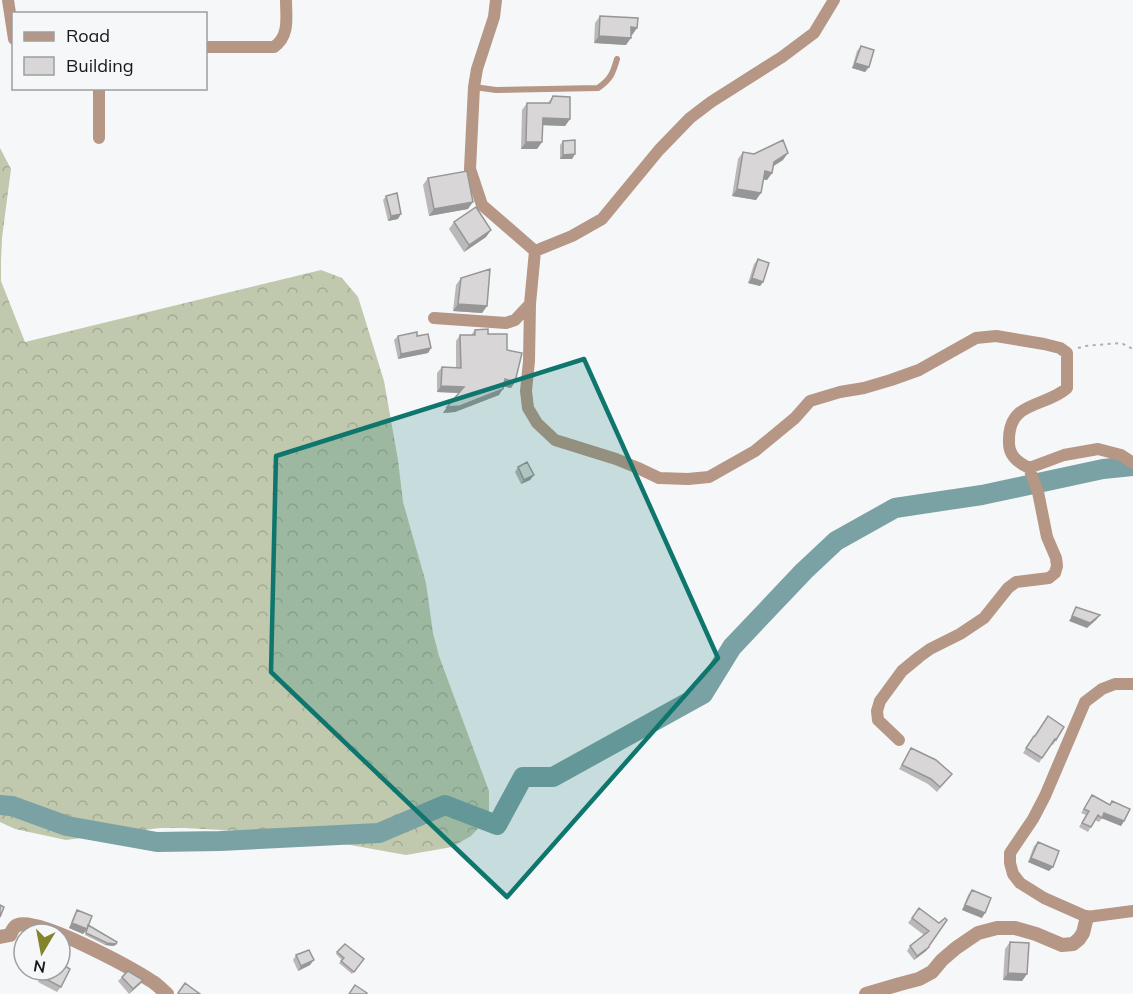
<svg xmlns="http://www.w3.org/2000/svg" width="1133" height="994" viewBox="0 0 1133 994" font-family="Mulish,sans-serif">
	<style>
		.forest { fill: url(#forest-crowns) }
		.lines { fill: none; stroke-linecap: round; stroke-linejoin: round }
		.river { stroke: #7aa1a3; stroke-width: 20 }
		.path { stroke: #aeafb1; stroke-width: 2; stroke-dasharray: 3 4.5; stroke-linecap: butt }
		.service { stroke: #b69684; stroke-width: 6 }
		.minor { stroke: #b69684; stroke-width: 12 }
		.tertiary { stroke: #b69684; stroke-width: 14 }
		.wall { fill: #bab8b8 }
		.shaded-wall { fill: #979696 }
		.building { fill: #d8d6d6; stroke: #979696; stroke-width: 1.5 }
		.marked { fill: #0f766e; fill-opacity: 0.2; stroke: #0f766e; stroke-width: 4.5; stroke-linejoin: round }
	</style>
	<defs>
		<pattern id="forest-crowns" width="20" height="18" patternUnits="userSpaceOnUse" patternTransform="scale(1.5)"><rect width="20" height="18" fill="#c0c8ad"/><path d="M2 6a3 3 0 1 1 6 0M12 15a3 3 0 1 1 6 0" fill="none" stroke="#a4ab94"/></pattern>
	</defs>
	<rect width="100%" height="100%" fill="#f6f7f9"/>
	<path class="forest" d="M0 148 11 169 2 238 1 260V281L25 342 321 270 342 278 358 297 364 316 384 381 398 460 403 502 426 583 433 633 439 656 489 791V811L486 820 471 836 452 847 406 855 283 833 184 828H160L66 840 15 829 0 822Z"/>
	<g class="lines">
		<path class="river" d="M0 805 12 806 67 826 157 842 220 841 379 833 445 805 497 825 523 777H553L703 694 732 647 804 571 836 541 895 508 982 495 1103 469 1133 466"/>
		<path class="path" d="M1078 348 1085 346 1121 343 1133 349"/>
		<path class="service" d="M474 87 496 90 598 88C611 79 613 73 617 59"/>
		<path class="minor" d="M8 0 14 39
			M496 0 494 17 477 69 474 87 470 169 482 205 535 251 530 304 529 361 526 391 528 408 537 423 555 440 616 459 638 468 659 478 688 479 709 477 755 451 795 418 810 401 840 392 864 388 891 380 919 370 976 338 996 336 1044 344 1060 348 1067 353V388C1045 408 1009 400 1009 440 1008 455 1017 462 1029 468L1064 455 1098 449 1121 455 1133 463
			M206 47H274C290 36 286 17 286 0
			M99 138V88
			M535 251 572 236 602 219 659 150 690 118 711 102 782 57 814 33 834 0
			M434 318 506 323 515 320 530 304
			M1133 684H1115L1102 689 1085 702 1045 796 1033 819 1010 853V863L1013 874 1020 883 1044 898 1087 917 1133 911
			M899 740 878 720 877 711 880 701 902 671 919 657 930 649 960 634 984 618 1008 588 1016 582 1049 578 1055 573 1057 566 1056 558 1047 537 1038 492 1029 468"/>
		<path class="tertiary" d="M0 937 10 935C12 931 14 926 18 925 39 917 133 969 153 982 158 985 162 990 167 994
			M866 994 900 984 919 979 932 972 942 960 956 948 978 933 997 928H1015L1036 934 1062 945 1073 944 1079 939 1083 933 1087 917"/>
	</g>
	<path class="wall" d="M600 16 637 28 632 35H631L626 45 594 43 595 23Z
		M861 46 869 67 865 72 852 68 857 51Z
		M553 96 570 119 565 126 543 125 542 142 537 149H521L522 110 527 103H548Z
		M563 141 575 154 572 159H560V145Z
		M743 152 783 160 773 166 772 173 767 180 763 179 756 200 732 196 738 159Z
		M428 178 468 209 429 216 423 185Z
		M386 196 398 219 388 221 383 200Z
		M454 222 491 230 486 237 464 252 449 229Z
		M758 259 763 282 760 286 748 283 754 264Z
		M461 278 487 306 482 313 453 311 456 285Z
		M475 330 488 334 507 350 515 382 511 388 503 386 499 395 455 412 443 413 459 393 437 392V373L442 367 456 368V341L460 335H471Z
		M398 336H417L431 348 428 353 398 359 394 340Z
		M518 467 534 475 530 480 521 484 515 472Z
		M1064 727 1053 745 1051 744 1039 763 1023 753 1034 736H1035Z
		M911 748 952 774 937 792 928 784 899 769Z
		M1092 795 1110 805 1112 801 1124 821 1121 826 1102 818 1099 822 1095 820 1088 832 1079 827 1086 815 1081 813Z
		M1038 842 1049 871 1028 862 1034 846Z
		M972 890 982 918 962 910 968 895Z
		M919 908 939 923 926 951 914 960 907 951 910 946 924 935 908 923Z
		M77 910 88 925 114 946 105 945 85 935 86 931 83 934 69 928 74 915Z
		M1010 942 1027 974 1022 981 1003 980 1005 949Z
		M337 952 364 959 352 974 339 963 342 960 336 954Z
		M296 955 310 965 298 971 293 960Z
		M33 970H60L61 987 57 992 38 982 42 975Z
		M122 977 143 980 140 984 129 994 118 981Z"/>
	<path class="shaded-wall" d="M631 27 637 28 632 35 626 34Z
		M599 36 631 38 626 45 594 43Z
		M855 63 869 67 865 72 852 68Z
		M543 118 570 119 565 126 538 125Z
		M526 142H542L537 149H521Z
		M788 153 783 160 769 169 774 162Z
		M575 154 572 159H560L563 155Z
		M765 171 772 173 767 180 760 179Z
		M737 189 761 193 756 200 732 196Z
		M473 202 468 209 429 216 434 209Z
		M401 214 398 219 388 221 391 216Z
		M491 230 486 237 464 252 469 245Z
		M752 278 763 282 760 286 748 283Z
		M458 304 487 306 482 313 453 311Z
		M431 348 428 353 398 359 401 354Z
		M505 379 515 382 511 388 500 386Z
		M441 386 464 387 460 393 437 392Z
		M503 389 499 395 455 412 443 413 447 407Z
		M534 475 530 480 521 484 524 480Z
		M1100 615 1096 620 1087 628 1069 621 1072 616Z
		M1104 813 1124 821 1121 826 1101 818Z
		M1031 858 1053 867 1049 871 1028 862Z
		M965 905 985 913 982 918 962 910Z
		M72 923 87 929 83 934 69 928Z
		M107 943 116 944 114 946 105 945Z
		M929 947 926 951 914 960 917 956Z
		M314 960 310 965 298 971 301 966Z
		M1008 973 1027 974 1022 981 1003 980Z
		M143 980 140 984 129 994 133 989Z"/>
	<path class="building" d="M600 16 638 18 637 28 631 27V38L599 36Z
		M861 46 874 50 869 67 855 63Z
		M553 96 570 97V119L543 118 542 142H526L527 103H550Z
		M575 140V154L563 155V141Z
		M783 140 788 153 774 162 772 173 765 171 761 193 737 189 743 152 754 154Z
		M467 171 473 202 434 209 428 178Z
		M397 193 401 214 391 216 386 196Z
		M476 207 491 230 469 245 454 222Z
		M758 259 769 263 763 282 752 278Z
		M490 269 487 306 458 304 461 278Z
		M488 329V334H507V350L522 353 515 382 505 379 503 389 460 406 447 407 464 387 441 386 442 367 461 368 460 335H475V330Z
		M417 332V336L428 334 431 348 401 354 398 336Z
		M527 462 534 475 524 480 518 467Z
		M1076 607 1100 615 1090 623 1072 616Z
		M1048 716 1064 727 1056 740 1055 739 1042 758 1026 748 1034 736H1035Z
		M911 748 936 760 952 774 940 787 931 779 902 765Z
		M1092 795 1110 805 1112 801 1130 809 1124 821 1104 813 1102 818 1098 815 1091 827 1082 823 1089 811 1084 809Z
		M1038 842 1059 851 1053 867 1031 858Z
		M972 890 991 898 985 913 965 905Z
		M0 905 4 907 0 917Z
		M919 908 939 923 945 918 947 920 929 946V947L917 956 910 946 929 931 912 918Z
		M77 910 92 916 87 929 72 923Z
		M88 925 117 942 116 944 107 943 86 933Z
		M1010 942 1029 943 1027 974 1008 973Z
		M345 944 364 959 354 972 341 961 344 958 337 952Z
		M309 950 314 960 301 966 296 955Z
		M60 963 70 969 61 987 42 977 45 970H60Z
		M128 971 143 980 133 989 122 977Z
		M185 983 200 994H180L178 993Z
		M355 985 367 993 366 994H349Z"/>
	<path class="marked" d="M584 359 718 658 507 897 271 672 276 456Z"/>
	<rect x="12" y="12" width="195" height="78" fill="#f6f7f9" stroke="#9d9e9f" stroke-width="1.5"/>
	<rect x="24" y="32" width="30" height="9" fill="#b69684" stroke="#9d9e9f" stroke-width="1.5"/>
	<text x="66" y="42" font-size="18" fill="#181819">Road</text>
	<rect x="24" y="57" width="30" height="18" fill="#d8d6d6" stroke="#9d9e9f" stroke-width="1.5"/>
	<text x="66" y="72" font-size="18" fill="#181819">Building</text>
	<g transform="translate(42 952) rotate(190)"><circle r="28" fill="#f6f7f9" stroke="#9d9e9f" stroke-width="1.5"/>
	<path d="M0-4.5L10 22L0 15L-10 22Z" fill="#83832d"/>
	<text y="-9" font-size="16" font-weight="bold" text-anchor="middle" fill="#181819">N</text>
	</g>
</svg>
